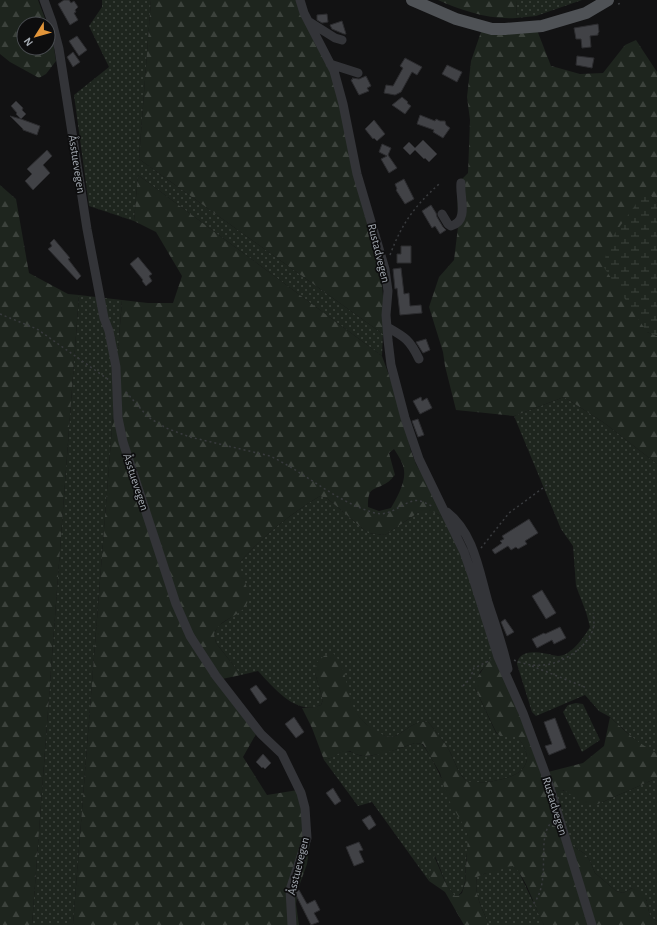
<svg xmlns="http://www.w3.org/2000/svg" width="657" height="925" viewBox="0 0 657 925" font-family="'Alegreya Sans',sans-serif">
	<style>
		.grass { fill: url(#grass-dots) }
		.forest { fill: url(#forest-firs); fill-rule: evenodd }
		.wetland { fill: url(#wetland-marsh) }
		.building { fill: #414246; stroke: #2c2c2f }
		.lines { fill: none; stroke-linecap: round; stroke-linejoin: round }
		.path { stroke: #393b3e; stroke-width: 1.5; stroke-dasharray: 2 3; stroke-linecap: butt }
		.minor { stroke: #333438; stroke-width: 9 }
		.major { stroke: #4f5256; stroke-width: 12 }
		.labels { text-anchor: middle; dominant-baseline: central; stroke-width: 3.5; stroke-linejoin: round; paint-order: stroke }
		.street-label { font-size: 12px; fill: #a4aab2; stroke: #0d0d0e }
	</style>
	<defs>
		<pattern id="grass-dots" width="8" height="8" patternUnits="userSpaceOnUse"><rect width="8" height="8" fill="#1e251e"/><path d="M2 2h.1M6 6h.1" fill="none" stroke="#3c423c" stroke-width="1.8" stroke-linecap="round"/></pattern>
		<pattern id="forest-firs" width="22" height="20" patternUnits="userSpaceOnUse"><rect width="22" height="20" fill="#1e251e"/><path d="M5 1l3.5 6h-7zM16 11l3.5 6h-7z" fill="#3c423c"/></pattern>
		<pattern id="wetland-marsh" width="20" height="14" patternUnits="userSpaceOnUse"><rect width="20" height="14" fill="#1e251e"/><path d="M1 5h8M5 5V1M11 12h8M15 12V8" fill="none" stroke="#3c423c"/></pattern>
	</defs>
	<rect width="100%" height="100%" fill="#121213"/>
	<path class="grass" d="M102 0H151L139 159 383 334 382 356 138 175 134 221 89 206 74 95 109 67 89 26 102 7Z
		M517 0H582L536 16 516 18Z
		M79 295 122 300 73 925H32Z
		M564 397 603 422 657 464V753L644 747 632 737 610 717 599 711 585 695 536 716 532 712 517 664C519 648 541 652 552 655 554 655 556 656 558 656 571 656 584 637 590 627L586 612 576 586 573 546 561 529 514 416Z
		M320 496 328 499 368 533 385 535 419 512H433L447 519 468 554 493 654 487 664 480 672 475 688 496 733 500 736 516 735C522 742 526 748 527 757 527 776 501 780 487 782 481 783 475 781 469 783 458 775 455 761 449 750 443 740 436 731 428 722 411 720 403 736 391 737 379 737 360 721 355 711 352 707 352 703 349 700 338 690 326 682 315 673L323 700 321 705C296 716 274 688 258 671L241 675 216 643 214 634 218 626 243 609 246 586 240 570V562C263 536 290 514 320 496Z
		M576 703 583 704 600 740 582 752 563 712 568 705Z
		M415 743 422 744C435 761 442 781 451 799 457 811 465 823 468 836 469 845 466 855 466 864 465 875 467 888 458 896H455L447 886 435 856 429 881 372 802 358 806 324 760C327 759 331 758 333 757 337 755 339 752 344 751 351 750 357 756 364 756 382 755 398 749 415 743Z
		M657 778V920L656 921 650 916 646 899 632 888 623 893 616 891 595 873 590 861 585 854 570 844 554 793 562 790 598 804Z
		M506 866H513L518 870 544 925H489C483 910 473 893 477 877 486 872 496 871 506 866Z"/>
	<path class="forest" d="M0 0H38L47 24H24V48H48V27L53 42 56 61 46 74 39 78 10 62 0 54Z
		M151 0H298L332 72 380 263 383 296V334L139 159Z
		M438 0H517L516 18C490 20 460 10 438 0Z
		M537 30 551 66 555 67 580 74 603 73 625 45 636 40 657 72V203L651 196 647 332 657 336V464L603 422 564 397 514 416 456 410 445 366 443 352 429 307 439 277 454 260 458 227 457 184 468 173 470 120 467 97 471 61 481 32Z
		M138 175 382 356 397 397 411 451 416 464 447 519 433 512H419L385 535 368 533 328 499 320 496C290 514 263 536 240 562 240 575 249 585 248 599 247 613 227 617 219 626 217 628 215 631 214 634L216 643 241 675 222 679 260 727 243 757 267 795 304 789 310 843 307 864 298 889 296 904 299 925H73L122 300 148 303H173L182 276 156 232 134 221ZM394 449C397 454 400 458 402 463 409 478 398 495 391 508L379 511 368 507C368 485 373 492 388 482 390 481 393 477 395 475L389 453Z
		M0 185 16 199 29 273 68 294 79 295 32 925H0Z
		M492 641 546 786 588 925H544C535 909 526 876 513 866 506 866 503 869 497 871 490 873 484 873 477 877 473 893 483 910 489 925H464L445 892 429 881 434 856 447 886 455 896H458L462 893 465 883 468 836 465 828 447 797 440 773 423 744 415 743 383 754 363 756 355 754 350 751H345L339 753 334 757 324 760 312 728 302 708 315 707 321 705 323 700 315 673 316 663 324 656 333 653C355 677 340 712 377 731 381 734 386 737 391 737 403 736 411 720 428 722 436 731 443 740 449 750 455 761 458 775 468 782 475 781 481 783 487 782 501 780 527 776 527 757 526 748 522 742 516 736H500L496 732 475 688V681L493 654Z
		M610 717C625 731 638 744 657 753V778L598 804 588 805 563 790 554 793 548 772 583 763 604 746Z
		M570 844 585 854 590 861 595 873 616 891 623 893 632 888 641 891 646 899 650 916 656 921 657 920V925H596Z"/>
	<path class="wetland" d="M651 196 657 203V336L647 332 603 266 610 240 641 197Z"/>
	<path class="building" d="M64 0H69L71 3 74 1 78 7 75 10 76 12 74 13 78 20 70 25 58 4Z
		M327 14 328 22 322 23 317 20V15Z
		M342 21 346 34H344L332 29 330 25Z
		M598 24 599 32 598 33V35L590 36 591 47 582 48 581 39H576L574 28Z
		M77 36 87 50 79 56 69 41Z
		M73 52 80 62 73 67 67 57Z
		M577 56 594 58 592 68 576 65Z
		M405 58 422 67 417 75 412 72 401 92 395 95 384 93 386 85 393 86 403 68 400 66Z
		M447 65 462 72 457 82 442 74Z
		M366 76 371 86 367 88 369 91 359 95 351 80 353 79 352 78 359 79Z
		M402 97 408 102 407 103 411 106 405 114 392 105Z
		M16 101 23 108 22 110 26 114 21 119 40 126 37 135 23 130V129L10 116 21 119 16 114 17 113 11 106Z
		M420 115 435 121 436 119 440 121H445L446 125 450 128 443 138 433 132 434 130 417 124Z
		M374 120 385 134 377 141 374 138 373 139 365 129Z
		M423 140 437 154 429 162 425 158 424 159 415 150 410 155 403 148 409 142 415 148Z
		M382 144 391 148 388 155 397 168 389 173 381 159 387 156 379 152Z
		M47 150 52 156 43 165 50 173 33 190 25 181 32 174 27 169Z
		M404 179 414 199 405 204 396 190 397 189 395 184Z
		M431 205 436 213 437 217 443 227 446 230 440 234 435 226 432 228 422 211Z
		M54 239 70 258 68 259 81 276 77 280 48 249 52 246 50 243Z
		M401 246H411V263H397V254H401Z
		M138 257 152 274 149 276 152 281 146 286 142 281 143 280 130 264Z
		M401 268 404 294 409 293 410 306 421 305 422 313 400 315 397 288 395 289 393 269Z
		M426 339 430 350 423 353 416 342Z
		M421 397 422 401 427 398 432 408 420 414 413 401Z
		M418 419 424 435 418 437 412 421Z
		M529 519 538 533 525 541 527 544 518 549 516 547 511 550 508 546 495 554 492 550 502 543 500 541 504 539 502 536Z
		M542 590 556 613 546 619 532 596Z
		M505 619 514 632 507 636 501 622Z
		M560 627 566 638 554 644 552 640 537 648 532 639 544 633 545 634Z
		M256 685 267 699 260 704 250 689Z
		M294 717 304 732 296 738 285 724Z
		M555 718 566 748 549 755 545 746 552 744 544 722Z
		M263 754 271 763 265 769 263 767 262 768 256 762Z
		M333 788 341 801 335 805 326 793Z
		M370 815 376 825 369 830 362 820Z
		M359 842 363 850 359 851 364 862 354 866 346 847Z
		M299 890 307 904 315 900 320 910 314 913 319 922 311 925 296 895V891Z"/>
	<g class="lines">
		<path class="path" d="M618 4 622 3
			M390 255C402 223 414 207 439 184
			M0 314 37 329 109 380
			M126 392 148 417 166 428 190 437 270 456C306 473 336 502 375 513 390 517 400 504 413 501 419 499 428 504 433 507
			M481 548 509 513 547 485
			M514 660C523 664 533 666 542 665 559 665 583 650 591 634 595 627 594 620 593 613
			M532 666 587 688
			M463 686 470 679 474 668 491 660
			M530 907C554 886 535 839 551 823"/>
		<path class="minor" d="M44 0 52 22 59 49 87 229 104 318 109 331 116 367 118 418 123 442 176 604 190 636 216 676 261 734 282 754 301 793 305 808 307 838 290 890 292 925
			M300 0 304 13 334 71 343 104 357 174 385 269 388 291 386 315 388 340 391 365 405 418 419 459 464 552 472 575 498 657 523 713 547 778 592 925
			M308 21 335 38 342 40
			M330 64 358 73
			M442 214 448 224 451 226C470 221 459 196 461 183
			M387 327C405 337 410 340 419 359
			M447 512C474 533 479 571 488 602 495 624 503 646 508 669"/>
		<path class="major" d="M412 0 456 19 492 29H505L542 26 586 13 608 0"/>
	</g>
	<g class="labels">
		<g class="street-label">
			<text transform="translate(77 164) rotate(81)">Åsstuevegen</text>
			<text transform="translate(379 253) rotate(76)">Rustadvegen</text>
			<text transform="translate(136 482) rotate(72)">Åsstuevegen</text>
			<text transform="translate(555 806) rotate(73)">Rustadvegen</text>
			<text transform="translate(298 866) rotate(-76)">Åsstuevegen</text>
		</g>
	</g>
	<g transform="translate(36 36) rotate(233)"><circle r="19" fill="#0d0d0e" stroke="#494c50"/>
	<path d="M0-3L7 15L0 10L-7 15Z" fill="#e2953a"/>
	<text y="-6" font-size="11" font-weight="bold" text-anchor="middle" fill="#a4aab2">N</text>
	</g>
</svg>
